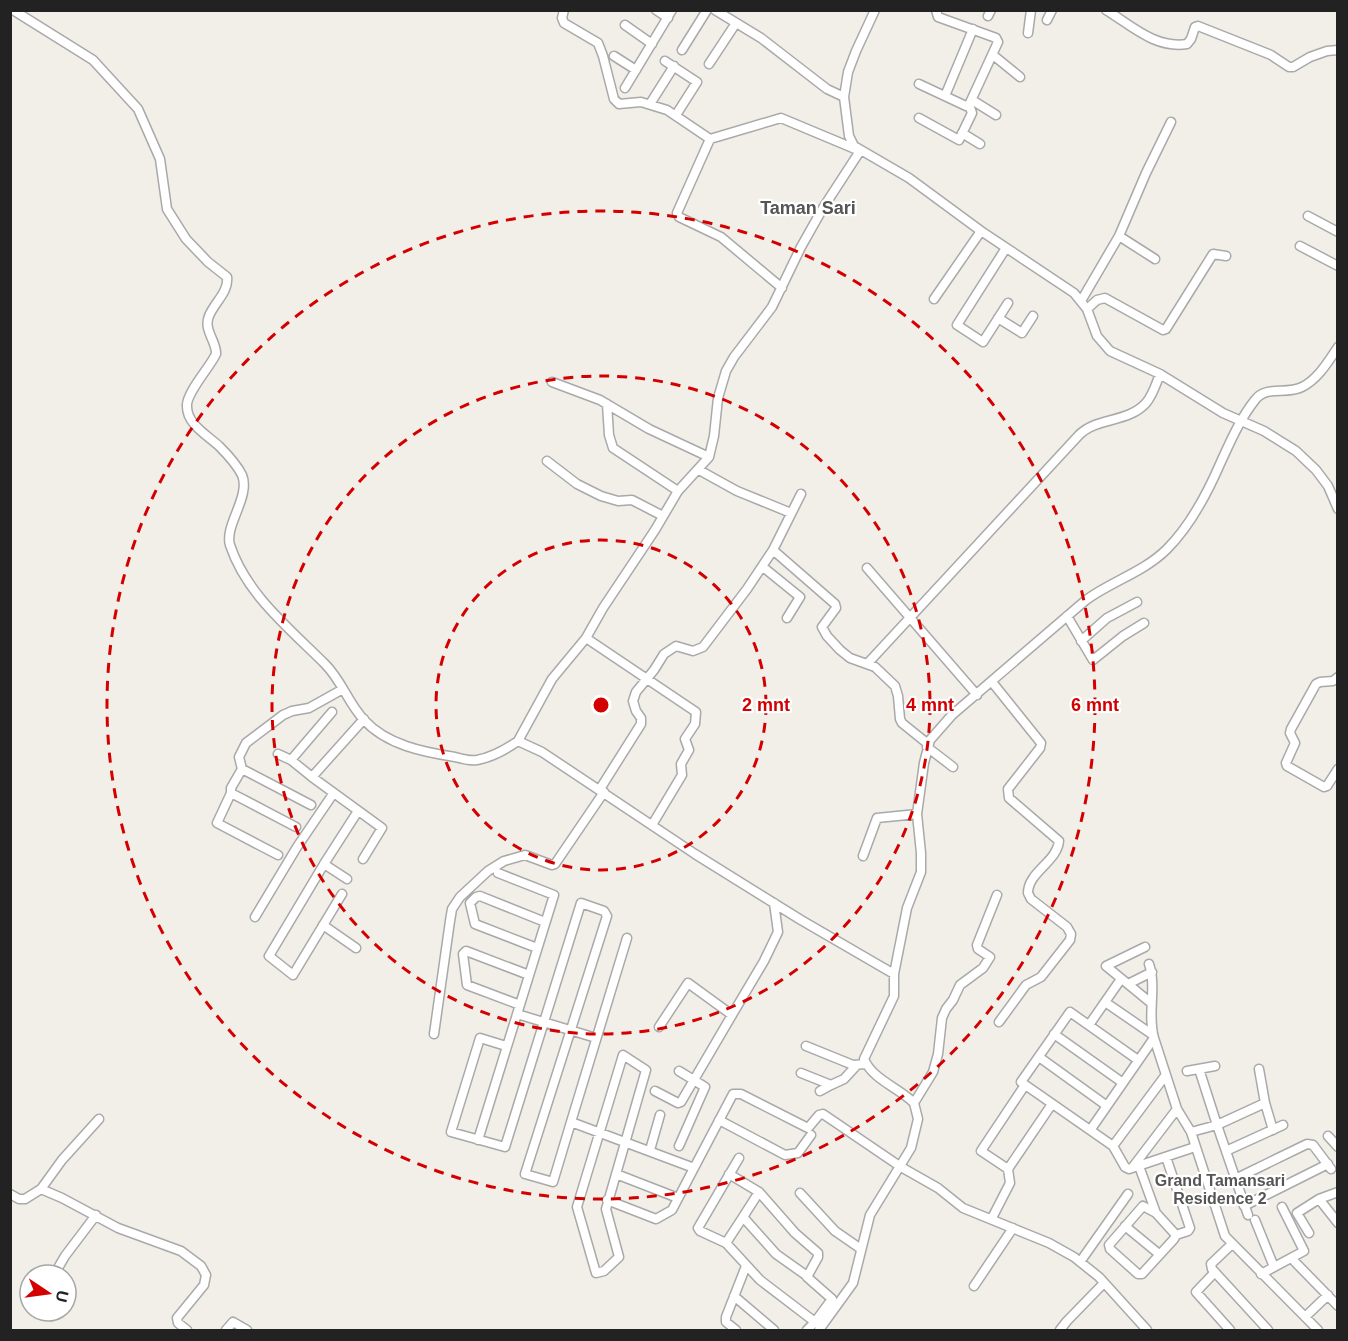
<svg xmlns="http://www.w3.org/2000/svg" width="1348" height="1341" viewBox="0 0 1348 1341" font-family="Helvetica,sans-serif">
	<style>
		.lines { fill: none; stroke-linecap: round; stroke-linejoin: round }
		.minor-casing { stroke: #a9a9a9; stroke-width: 11 }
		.minor { stroke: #fff; stroke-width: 8 }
		.ring { fill: none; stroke: #d40000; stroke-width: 3; stroke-dasharray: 10 8 }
		.labels { text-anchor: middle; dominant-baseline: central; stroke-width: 4.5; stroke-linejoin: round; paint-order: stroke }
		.neighbourhood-label { font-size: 16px; font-weight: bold; fill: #555; stroke: #fff }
		.quarter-label { font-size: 18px; font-weight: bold; fill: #555; stroke: #fff }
		.centre { fill: #d40000; stroke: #fff; stroke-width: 3 }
		.ring-label { font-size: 18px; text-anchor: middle; font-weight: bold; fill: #d40000; stroke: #fff; stroke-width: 4.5; stroke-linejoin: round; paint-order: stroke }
	</style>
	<rect width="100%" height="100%" fill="#f2efe9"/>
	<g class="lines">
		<defs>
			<path id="minor" d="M13 10 93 60 138 109 160 159 167 209 186 239 208 262 227 277C229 292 214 303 209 316 203 330 217 342 216 354 210 367 187 392 187 405 186 424 207 435 219 446 227 454 237 465 242 475 251 496 224 526 230 545 246 594 290 629 325 664 342 681 348 703 364 720 387 745 423 752 455 757 462 759 470 761 477 760 493 757 505 750 518 741L542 752 695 854 801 920 894 974
				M656 10 668 18
				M715 10 761 38 827 89 844 97
				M875 10 856 51 848 72 844 97 849 136 854 146 909 178 981 231 1074 293 1087 309 1097 336 1110 351 1160 374 1223 413 1264 431 1296 451 1316 470 1328 486 1338 509
				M1106 10C1131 25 1155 49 1187 44L1191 39 1195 27 1198 26 1271 55 1289 67H1293L1310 57 1327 51 1338 50
				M988 16 991 10
				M1047 20 1052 10
				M625 25 652 44
				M1028 33 1031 10
				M682 50 707 10
				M993 55 1020 77
				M614 56 636 70
				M665 61 697 82 676 115
				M709 64 736 23
				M919 84 966 106 969 105 998 42 996 38 938 17 936 10
				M625 88 672 10
				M945 96 973 29
				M972 100 996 115
				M650 104 674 66
				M919 118 959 140 972 113 969 105
				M962 133 980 144
				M710 139 677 213 679 217 721 237 782 288
				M1308 216 1338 232
				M1119 236 1155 259
				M1300 246 1338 266
				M1006 248 957 325 983 342 1008 303
				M934 299 981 231
				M1081 301 1119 236 1146 173 1171 122
				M1087 309 1097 300 1105 298 1163 330 1166 329 1213 254 1226 256
				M998 318 1022 333 1033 316
				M552 382 600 400 649 429 709 457
				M607 404 609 435 613 448 678 491
				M547 461 577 484 601 496 618 501 632 500 663 516
				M699 470 737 491 791 513
				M773 550 801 494
				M763 567 800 597 787 618
				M867 568 977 695
				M1067 616 1093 660 1123 636 1144 623
				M586 638 696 712 695 724 685 739 689 750 681 764 682 775 652 825
				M1081 641 1107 618 1137 602
				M868 663 1079 435C1097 417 1128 423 1146 403 1153 395 1156 384 1160 374
				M1338 677 1333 681 1320 682 1316 684 1291 729 1290 733 1295 743 1286 763 1287 766 1324 787 1327 786 1338 769
				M992 682 1041 743 1040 748 1008 789 1009 798 1059 841C1057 862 1028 872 1028 893L1031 899 1067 927 1071 934 1070 940 1041 977 1026 985 999 1022
				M518 741 552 679 586 638 603 608 655 530 678 491 709 457 714 436 718 398 726 371 734 357 772 307 801 247 823 208 860 151 781 118 710 139 667 110 641 102 619 104 614 99 603 56 598 43 564 23 562 18 564 10
				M927 747 953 767
				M278 754 291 760 312 777 364 719
				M291 760 332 712
				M242 769 231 788V793L296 827
				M312 777 382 828 363 859
				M600 789 641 724V718L636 711 633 701 636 692 654 670 664 654 676 646 693 651 703 647 747 589 773 550 835 604 836 608 822 627 827 636 840 650 850 658 875 667 895 686 898 696 900 719 902 723 928 744
				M231 793 217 823 278 855
				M311 805 242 769 239 757 246 743 283 715 292 711 309 708 343 689
				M863 856 877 818 917 814
				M324 864 269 956 293 975 342 894
				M347 879 324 864 358 811
				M255 917 297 847 333 794
				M323 925 356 948
				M627 938 571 1122 694 1168 733 1094H741L808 1128 819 1115 823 1114 901 1167 938 1188 963 1208 1049 1243 1074 1257 1099 1277 1147 1330
				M1145 947 1106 966 1151 1003
				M537 948 475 924 470 903 476 897 480 896 545 922
				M1149 964C1157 987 1147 1015 1154 1038
				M1128 984 1152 972
				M1105 1002 1153 1035
				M520 1005 467 985 463 954 466 951 529 975
				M517 1014 596 1038
				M1089 1025 1121 979
				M659 1027 688 983 732 1015 764 961 778 932 774 903
				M434 1034 450 921 452 909 460 897 488 871 504 861 525 855 552 865 555 864 604 792
				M1054 1034 1123 1083
				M506 1046 480 1038 451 1132 505 1147 581 903 604 911 607 916 525 1174 553 1182 571 1122
				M806 1046 853 1065 866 1064
				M623 1055 646 1070 606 1209 619 1257 604 1271 596 1273 577 1207Z
				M1039 1057 1107 1106
				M1138 1060 1070 1012 1021 1082 1113 1146 1125 1167 1129 1169 1195 1147
				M1259 1069 1265 1103
				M1187 1071 1215 1066
				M801 1073 831 1085 844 1079 856 1066
				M655 1091 678 1103 681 1102 732 1015
				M820 1091 831 1085
				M914 1103 933 1072 938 1054 942 1018 946 1009 953 1000 960 985 983 968 990 957 978 949 977 945 997 895
				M719 1120 785 1155 798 1153 811 1135
				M1091 1129 1154 1038 1177 1109 1191 1132 1225 1236 1318 1330
				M1191 1132 1217 1125 1199 1069
				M1328 1136 1338 1147
				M478 1140 554 895 498 873
				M679 1146 705 1087 679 1071
				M1113 1146 1165 1076
				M650 1150 660 1115
				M1226 1151 1283 1125
				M1166 1157 1190 1228 1188 1231 1176 1235
				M739 1158 698 1228 700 1231 726 1243 760 1280 815 1322 807 1330
				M1139 1166 1156 1213 1176 1235 1174 1239 1142 1274H1138L1110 1249 1109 1245 1143 1206 1156 1213
				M1132 1168 1177 1109
				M1008 1169 981 1151 1025 1085
				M616 1174 678 1198
				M729 1174 759 1192 795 1233 818 1253V1257L807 1277 832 1299 815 1322 819 1325
				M1235 1179 1307 1144 1313 1145 1331 1169
				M41 1189 62 1198 118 1228 181 1251 201 1266 206 1275 204 1285 177 1318 178 1323 187 1330
				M759 1192 743 1217 776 1254 807 1276
				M1338 1192 1319 1199 1338 1223
				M800 1193 835 1231 861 1249
				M10 1194 19 1199H25L41 1189 62 1160 99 1119
				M607 1200 656 1219 672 1210 694 1168
				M1244 1206 1328 1164
				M1248 1215 1217 1125 1265 1103 1273 1130
				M992 1218 1010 1183 1008 1169 1052 1104
				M1255 1220 1274 1267
				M1125 1226 1159 1254
				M1309 1233 1297 1213 1319 1199
				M726 1243 743 1217
				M1232 1244 1211 1264 1212 1269 1268 1330
				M1080 1262 1128 1194
				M1295 1262 1338 1306
				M1215 1272 1196 1292 1230 1330
				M1261 1274 1304 1251 1282 1207
				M54 1275 65 1256 96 1215
				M974 1286 1013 1228
				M734 1296 774 1330
				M1305 1317 1328 1295
				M226 1330 233 1322 247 1330
				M736 1330 726 1322V1317L746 1266
				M819 1330 853 1283 870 1215 911 1148 918 1119 914 1103C899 1088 872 1079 864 1059L894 996V974L907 908 921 872V853L917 814 924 763 930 740 952 715 1086 600C1112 581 1144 572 1167 549 1191 525 1207 494 1220 464 1230 442 1240 419 1255 400 1266 385 1286 395 1302 387 1318 379 1328 362 1338 347
				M1060 1330 1067 1321 1104 1283"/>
		</defs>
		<use href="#minor" class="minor-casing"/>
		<use href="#minor" class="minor"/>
	</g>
	<g class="ring">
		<circle cx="601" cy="705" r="165"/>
		<circle cx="601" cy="705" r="329"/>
		<circle cx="601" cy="705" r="494"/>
	</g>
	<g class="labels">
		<g class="neighbourhood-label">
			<text x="1220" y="1180">Grand Tamansari<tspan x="1220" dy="18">Residence 2</tspan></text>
		</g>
		<g class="quarter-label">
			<text x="808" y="208">Taman Sari</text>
		</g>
	</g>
	<circle cx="601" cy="705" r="9" class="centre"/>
	<g class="ring-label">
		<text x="766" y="711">2 mnt</text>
		<text x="930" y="711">4 mnt</text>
		<text x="1095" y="711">6 mnt</text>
	</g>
	<rect width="1348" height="1341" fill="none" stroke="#222222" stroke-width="24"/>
	<g transform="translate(48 1293) rotate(103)"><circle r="28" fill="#ffffff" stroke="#a7a7a7" stroke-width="1.5"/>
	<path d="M0-4.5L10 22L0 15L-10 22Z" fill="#d40000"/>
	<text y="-9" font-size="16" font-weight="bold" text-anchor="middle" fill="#222222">U</text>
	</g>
</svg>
